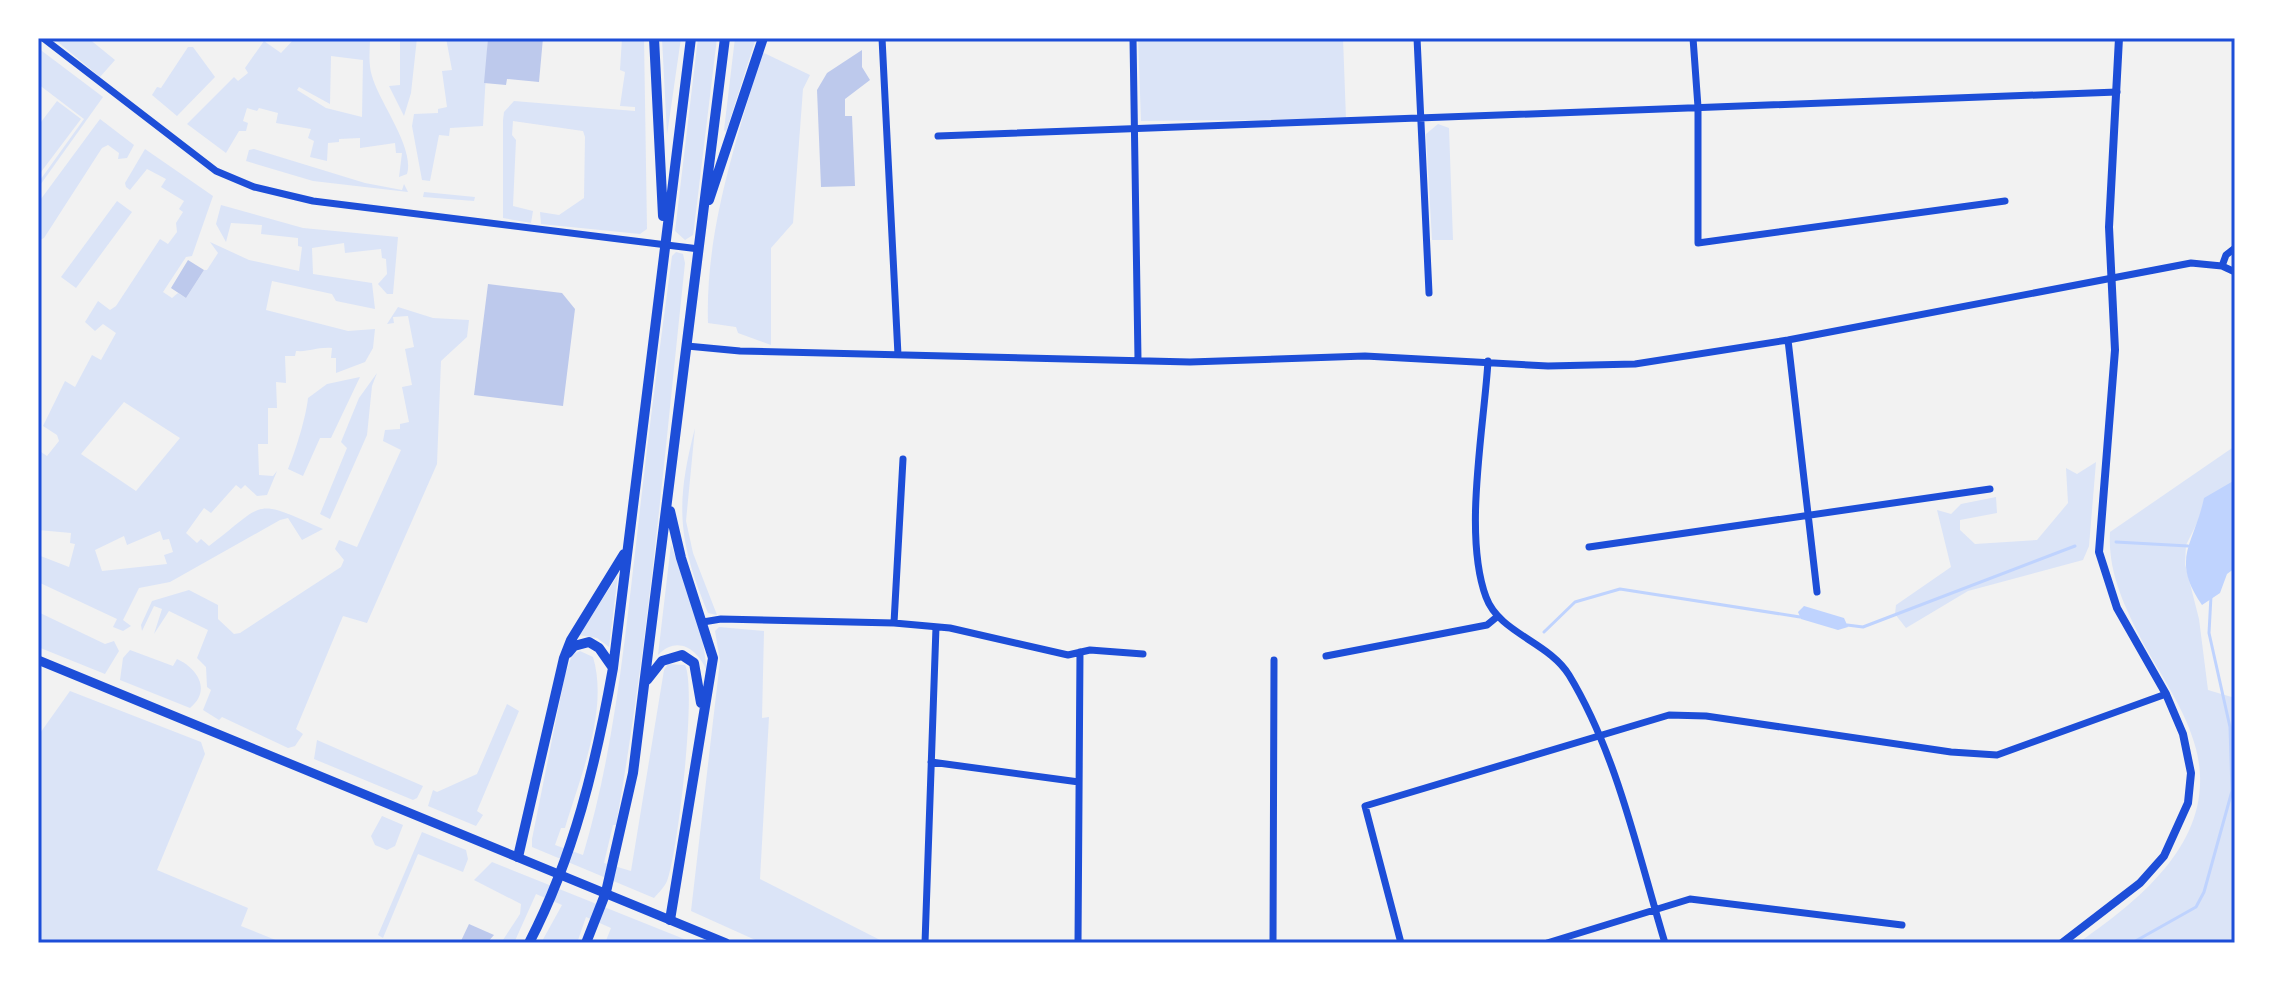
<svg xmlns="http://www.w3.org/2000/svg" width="2273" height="981" viewBox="0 0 2273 981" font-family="'Exo 2',sans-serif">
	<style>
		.green { fill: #dbe4f7; fill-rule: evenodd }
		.water { fill: #bfd3fe }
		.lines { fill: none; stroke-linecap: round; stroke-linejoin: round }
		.stream { stroke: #bfd3fe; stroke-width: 3 }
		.building { fill: #bdc9ec }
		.minor { stroke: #1d4ed8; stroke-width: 7 }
		.tertiary { stroke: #1d4ed8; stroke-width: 8 }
		.secondary { stroke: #1d4ed8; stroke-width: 9 }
		.primary { stroke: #1d4ed8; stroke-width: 10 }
		.neatline { fill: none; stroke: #1d4ed8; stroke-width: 3 }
	</style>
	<rect width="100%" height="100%" fill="#f2f2f2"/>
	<path class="green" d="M53 38H88L115 60 100 77Z
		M295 38H370C370 50 368 64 372 76 379 102 415 148 407 174L399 177 402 153H396L395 143 360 148V138L339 139V142L328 143 327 161 310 157 314 141 308 138 311 129 276 123 278 113 259 108 257 111 247 108 243 121 248 123 246 131H239L226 153 187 124 234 77 238 81 248 73 245 68 264 41 281 53ZM331 56 363 60 362 117 326 108 297 90 299 87 330 104Z
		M400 38H417L411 93 404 116 389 86 400 85Z
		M446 38H488L483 126 450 128 449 136 439 135 430 181 422 180 412 126 414 114 438 113V109L447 107 442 71 452 70Z
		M622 38H644L647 229 640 234 541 224 540 212 559 215 584 198 585 137 583 131 513 121 512 135 516 140 513 206 533 211 531 223 503 218V120L504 112 514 101 635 111V107L620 106 625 72 620 70Z
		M662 38H681L667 135Z
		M698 38H717L694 228 693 235 685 240 675 231Z
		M735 38H756L726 132 724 130Z
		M1138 38H1343L1346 119 1141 121Z
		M188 47H193L215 77 177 116 152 95 157 87 161 88Z
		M38 48 103 97 38 188V183L84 119 38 84Z
		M762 52 810 75 803 89 793 223 771 248V345L738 333 736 327 708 323C705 230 737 140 762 52Z
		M57 101 81 119 38 176V126Z
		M100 119 134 145 127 158 118 159 119 153 108 145 102 148 44 238 38 241V203Z
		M1438 124 1449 128 1453 240H1432L1426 134Z
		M145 149 213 196 192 256 186 257 163 292 172 298 178 293 186 298 204 270H207L218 253 210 242 249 260 299 271 302 247 298 246V238L261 234 262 225 231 223 226 242 216 224 221 205 303 228 398 237 393 294H387L378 284 387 274 386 259 382 258 381 249 345 253 344 243 312 248 313 274 372 283 375 309 336 301 332 294 272 281 266 310 348 331 375 329 373 348 365 362 336 373V358H331L332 348C316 347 310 352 296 351L295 356H285L286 383 276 382 277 408H268V444H258L259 475 273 476 277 471 267 495 257 496 245 485 241 489 236 485 211 513 204 508 186 533 197 543 201 539 209 546C267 502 252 497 323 529L302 540 288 518 280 520 170 582 139 588 123 620 131 626 123 631 113 627 117 619 38 582V555L69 567 75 544 70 543 71 533 38 530V450L47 456 59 441 57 435 43 426 65 381 75 387 92 355 101 360 116 333 103 324 95 331 85 322 98 301 110 310 116 306 160 239 168 244 177 232 176 223 183 212 179 209 184 201 161 187 166 179 147 169 130 190 126 187 125 183ZM124 402 180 438 136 491 81 454ZM160 531 163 540 169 539 173 552 164 555 167 564 102 571 95 550 124 536 127 545Z
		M254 149 365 183 402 190 404 184 408 192 313 181 246 161 249 150Z
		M424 192 475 197 474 201 423 197Z
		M117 201 132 212 76 288 61 277Z
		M676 252 683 254 685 263C665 450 649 639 616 825H613L604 863 631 871 664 670 668 664 685 665C697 689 678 848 668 878 666 886 659 892 654 898L532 847V839L565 675 572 655 580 651 593 657C609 710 580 777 565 828H561L555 845 583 855C615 748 625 637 638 527 648 436 660 346 672 256Z
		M398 307 433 318 469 320 467 337 441 361 437 464 367 623 343 616 296 729 303 734 295 746 288 748 222 717 219 720 203 710 211 690 207 687 206 667 197 658 208 630 169 611 154 634 162 609 154 606 142 631 141 625 152 601 189 590 218 605V619L234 634 240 633 341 567 344 560 335 549 339 540 357 547 401 450 383 441 385 430 400 429V424L409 422 402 387 412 385 405 349 414 347 408 316 393 317 394 323 387 324Z
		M377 373 372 386 367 435 330 519 320 514 347 448 341 442 359 398Z
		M360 377 331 438H320L303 476 288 469C296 450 306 417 308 398L327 384Z
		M695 428 686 521 693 553 717 615 708 613C678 540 675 505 695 428Z
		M2235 446V480L2200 517 2186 545 2185 564 2199 619 2208 690 2235 698V943H2078C2141 899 2219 838 2196 749 2186 709 2158 672 2139 635 2122 601 2108 570 2110 532Z
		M2096 462 2089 546 2083 560 1968 591 1906 628 1895 614 1896 605 1951 567 1937 510 1951 514 1961 504 1996 497 1997 513 1960 520V530L1975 544 2037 540 2068 503 2066 468 2077 474Z
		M671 544 702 635 707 671C697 649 678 635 658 655Z
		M618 575 609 647 597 638 579 635Z
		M38 612 105 644 114 641 119 651 105 674 38 647Z
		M719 627 764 631 762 718 769 717 760 879 886 943H762L691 911 720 661 715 631Z
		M130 650 173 666 177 659C197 668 212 690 190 708L120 680 123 658Z
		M70 691 201 742 205 754 157 870 248 908 241 926 283 943H38V736Z
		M507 704 519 711 477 811 483 815 476 826 428 806 433 790 437 792 477 774Z
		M317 740 423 786 417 798 413 800 314 759Z
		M382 816 403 825 395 846 387 850 375 845 371 836Z
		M422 832 466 850 468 859 463 872 418 854 383 938 378 935Z
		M492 862 694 943H605L611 928 586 917 577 943H541L562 905 536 894 514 943H501L520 914 521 904 474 880Z"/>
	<path class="water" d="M2235 480V568L2227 574 2220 593 2202 605C2170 558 2194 545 2204 498Z
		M1804 606 1844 618 1848 627 1838 630 1801 619 1798 612Z"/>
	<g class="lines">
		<path class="stream" d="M2116 542 2188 546
			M1847 625 1863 627 2075 546
			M1544 632 1575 602 1620 589 1800 617
			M2132 943 2196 907 2204 892 2232 791 2230 727 2209 633 2211 596"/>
	</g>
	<path class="building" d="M488 38H543L539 82 507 79 506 85 484 83Z
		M862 50V67L870 80 845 99V116H852L855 186 821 187 817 90 827 73Z
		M188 260 204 270 186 298 171 288Z
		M488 284 562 293 575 309 563 406 474 395Z
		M469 924 494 935 487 943H460Z"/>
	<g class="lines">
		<path class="minor" d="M43 38 216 171 254 187 313 201 699 249
			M882 38 898 355
			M1133 38 1138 359
			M1417 38 1429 293
			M1693 38 1698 107V243L2005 201
			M938 136 2117 92
			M2222 266 2226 255 2235 248
			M1788 340 1817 592
			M687 346 740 351 1190 362 1365 356 1548 366 1635 364 1788 340 2191 263 2222 266 2235 272
			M1488 361C1484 428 1463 535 1486 597 1499 633 1549 642 1569 675 1617 754 1638 854 1665 943
			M1589 547 1990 489
			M703 622 721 619 894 623 950 628 1068 655 1090 650 1143 654
			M894 623 903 459
			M1326 656 1487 625 1498 616
			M931 762 1079 782
			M925 943 936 627
			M1078 943 1080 652
			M1273 943 1274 660
			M1401 943 1365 806 1669 715 1706 716 1951 752 1997 755 2166 694
			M1547 943 1690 899 1902 925"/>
		<path class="tertiary" d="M2062 943 2140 883 2164 856 2188 803 2191 773 2183 734 2166 694 2117 608 2099 552 2115 350 2109 227 2119 38"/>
		<path class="secondary" d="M38 660 726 943"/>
		<path class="primary" d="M654 38 663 216
			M709 200 763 38
			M670 511 681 558 713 658 670 920
			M568 653 574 646 589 642 599 648 613 668
			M647 680 662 661 682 655 694 663 701 703
			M518 857 564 658 571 640 624 554
			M529 943C574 856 596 763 613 668L691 38
			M586 943 606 892 633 773 725 38"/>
	</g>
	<rect width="2273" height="981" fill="none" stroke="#ffffff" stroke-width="80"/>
	<rect x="40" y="40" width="2193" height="901" class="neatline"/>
</svg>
